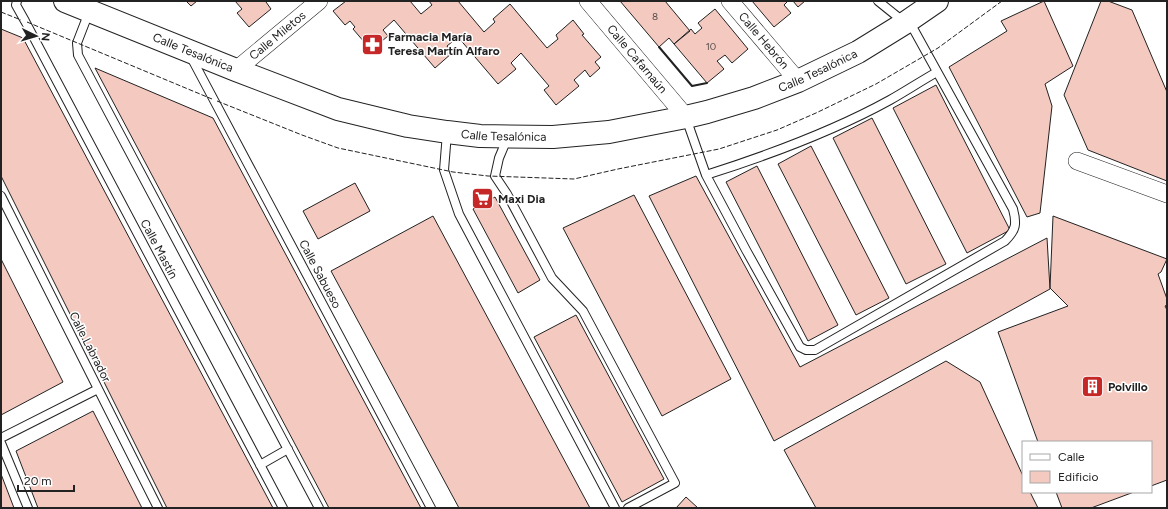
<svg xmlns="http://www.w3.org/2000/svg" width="1168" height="509" viewBox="0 0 1168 509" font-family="Figtree,sans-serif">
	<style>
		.building { fill: #f3c9c0; stroke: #222 }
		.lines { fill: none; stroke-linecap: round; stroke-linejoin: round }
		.lane-casing { stroke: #222; stroke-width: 10 }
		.street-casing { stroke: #222; stroke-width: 18 }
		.secondary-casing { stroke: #222; stroke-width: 24 }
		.lane { stroke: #fff; stroke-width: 8 }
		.street { stroke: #fff; stroke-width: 17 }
		.secondary { stroke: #fff; stroke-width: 22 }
		.fence { stroke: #222; stroke-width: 1; stroke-dasharray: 5 2; stroke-linecap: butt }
		.wall { stroke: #222; stroke-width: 2 }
		.labels { text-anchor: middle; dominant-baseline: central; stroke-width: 3; stroke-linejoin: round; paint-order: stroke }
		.number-label { font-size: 10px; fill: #564c4a }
		.street-label { font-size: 12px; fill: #222; stroke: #fff }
		.poi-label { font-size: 12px; font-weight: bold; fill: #222; stroke: #fff; text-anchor: start }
	</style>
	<rect width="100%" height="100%" fill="#fff"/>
	<path class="building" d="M186 1H197L191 6Z
		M235 1H268L266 2 271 9 249 27 237 13 242 9Z
		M346 1H410L421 14 432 5 429 1H458L484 32 495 22 493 19 510 4 547 48 558 39 556 35 573 20 584 34 582 35 601 57 595 62 600 68 590 77 585 70 574 80 579 86 556 105 544 90 549 86 521 53 511 63 516 69 498 84 458 37 447 46 452 53 435 68 394 20 383 30 388 36 371 50 353 29 355 27 350 21 345 25 333 11Z
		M620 1H665L690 31 674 44 669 38 659 47Z
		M752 1H788L784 5 791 13 774 27Z
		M793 1H805L798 7Z
		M1044 1 1073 66 1045 84 1052 106 1040 213 1027 217 949 67 1007 31 1001 21Z
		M1101 1H1108L1132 10 1167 92V181L1088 150 1064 95Z
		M715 9 748 49 732 63 725 55 717 61 724 69 707 83 674 44 691 29 695 34 702 28 698 23Z
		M1 29 23 38 273 508H167L1 176Z
		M95 68 213 118 421 508H329Z
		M936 85 1010 230 967 253 893 108Z
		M872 118 946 264 906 284 833 138Z
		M811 146 889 298 856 315 778 164Z
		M757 166 838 325 808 341 726 182Z
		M696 176 800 367 1047 238 1050 289 774 441 649 196Z
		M355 183 370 211 318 239 303 211Z
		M634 195 731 379 662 416 563 228Z
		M495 197 540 280 518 293 473 209Z
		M433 216 590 508H459L331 271Z
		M1053 216 1167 259 1161 272 1158 274 1167 299V305L1165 306 1167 310V480L1151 486V442H1038L998 332 1068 306 1050 288Z
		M1 259 63 382 1 415Z
		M576 315 664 479 622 502 534 337Z
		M946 361 980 382 1023 476V492H1030L1038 508H816L784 450Z
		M93 411 142 508H38L16 451Z
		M1 474 14 508H1Z
		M1056 492H1134L1091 508H1062Z
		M686 497 698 508H676Z"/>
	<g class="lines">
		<defs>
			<path id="lane" d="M17 1 16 5 25 21 283 508
				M89 12 77 43 78 55 319 508
				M191 57 431 508
				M686 118 706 175 746 250 800 347 806 350H815L1005 241C1016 230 1017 224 1013 209L914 30 878 1
				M447 133 444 170 459 214 615 508
				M507 139 499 158 495 176 507 194 552 278 583 311 675 483 628 508
				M706 175C769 155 832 132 890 100 906 91 921 81 937 72
				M1 196 158 508
				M1 438 98 389
				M1 443 28 508
				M260 465 288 449"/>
			<g id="street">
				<path id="s1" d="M588 1 686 117"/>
				<path id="s2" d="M730 1 798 81"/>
				<path id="s3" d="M236 70 319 1"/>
				<path d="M1077 161 1167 194"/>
			</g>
			<g id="secondary">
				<path id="s4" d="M65 1 236 70 338 109 408 126 447 132 480 136 553 137 609 132 686 117 707 112 754 98 798 81 858 52 905 23 937 1"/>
			</g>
		</defs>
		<use href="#lane" class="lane-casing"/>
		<use href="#street" class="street-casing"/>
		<use href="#secondary" class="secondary-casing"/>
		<use href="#lane" class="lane"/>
		<use href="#street" class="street"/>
		<use href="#secondary" class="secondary"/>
		<path class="fence" d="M1 12 21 20
			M27 22 212 99
			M217 101 302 135 338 148 453 172 488 176 574 179 618 169 719 149 777 130 816 113 876 84 938 48 1002 1"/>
		<path class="wall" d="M659 47 692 86 707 83"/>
	</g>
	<defs>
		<symbol id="pharmacy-square" viewBox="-11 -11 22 22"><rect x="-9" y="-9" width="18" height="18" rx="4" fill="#c62828" stroke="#fff"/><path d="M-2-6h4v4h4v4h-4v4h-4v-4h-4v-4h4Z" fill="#fff"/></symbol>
		<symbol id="supermarket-square" viewBox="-11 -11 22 22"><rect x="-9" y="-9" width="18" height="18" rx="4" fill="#c62828" stroke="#fff"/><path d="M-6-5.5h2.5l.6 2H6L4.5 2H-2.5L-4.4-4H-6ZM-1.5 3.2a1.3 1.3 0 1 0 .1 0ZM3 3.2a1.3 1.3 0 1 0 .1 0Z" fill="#fff"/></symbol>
		<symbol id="building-square" viewBox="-11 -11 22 22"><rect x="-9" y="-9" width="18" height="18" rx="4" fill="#c62828" stroke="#fff"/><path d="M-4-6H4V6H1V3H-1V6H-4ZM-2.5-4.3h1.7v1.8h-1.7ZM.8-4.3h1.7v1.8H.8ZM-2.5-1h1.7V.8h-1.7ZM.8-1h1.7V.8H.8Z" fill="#fff"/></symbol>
	</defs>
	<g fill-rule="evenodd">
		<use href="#pharmacy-square" x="360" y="32" width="25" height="25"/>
		<use href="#supermarket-square" x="470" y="186" width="25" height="25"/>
		<use href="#building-square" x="1080" y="374" width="25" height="25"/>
	</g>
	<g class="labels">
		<g class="number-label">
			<text x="655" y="16">8</text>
			<text x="711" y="46">10</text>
		</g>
		<g class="street-label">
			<text stroke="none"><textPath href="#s3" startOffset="54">Calle Miletos</textPath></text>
			<text stroke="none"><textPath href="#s2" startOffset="52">Calle Hebrón</textPath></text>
			<text stroke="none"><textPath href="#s4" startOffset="138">Calle Tesalónica</textPath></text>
			<text stroke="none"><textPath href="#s1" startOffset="76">Calle Cafarnaún</textPath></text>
			<text stroke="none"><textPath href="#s4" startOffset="786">Calle Tesalónica</textPath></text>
			<text stroke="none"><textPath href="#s4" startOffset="462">Calle Tesalónica</textPath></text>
			<text transform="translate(159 249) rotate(62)">Calle Mastín</text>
			<text transform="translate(320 274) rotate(62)">Calle Sabueso</text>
			<text transform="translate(90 347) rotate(63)">Calle Labrador</text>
		</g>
		<g class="poi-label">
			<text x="388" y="37">Farmacia María<tspan x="388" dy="14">Teresa Martín Alfaro</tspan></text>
			<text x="498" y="199">Maxi Dia</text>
			<text x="1108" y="387">Polvillo</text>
		</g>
	</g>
	<rect width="1168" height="509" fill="none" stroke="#222222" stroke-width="4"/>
	<rect x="1022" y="441" width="130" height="52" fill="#ffffff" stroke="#a7a7a7"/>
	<rect x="1030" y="454" width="20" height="6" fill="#ffffff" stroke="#a7a7a7"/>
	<text x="1058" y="461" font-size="12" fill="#222222">Calle</text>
	<rect x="1030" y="471" width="20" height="12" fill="#f3c9c0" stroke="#a7a7a7"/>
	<text x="1058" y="481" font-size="12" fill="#222222">Edificio</text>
	<g transform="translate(36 36) rotate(95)" stroke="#ffffff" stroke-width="3" paint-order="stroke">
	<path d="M0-3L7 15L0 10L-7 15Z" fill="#222222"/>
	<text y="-6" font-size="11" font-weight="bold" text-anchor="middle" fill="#222222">N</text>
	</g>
	<path d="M18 485v6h56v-6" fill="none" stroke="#222222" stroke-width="2"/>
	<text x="24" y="485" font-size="12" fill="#222222" stroke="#ffffff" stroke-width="3" paint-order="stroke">20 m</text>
</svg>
